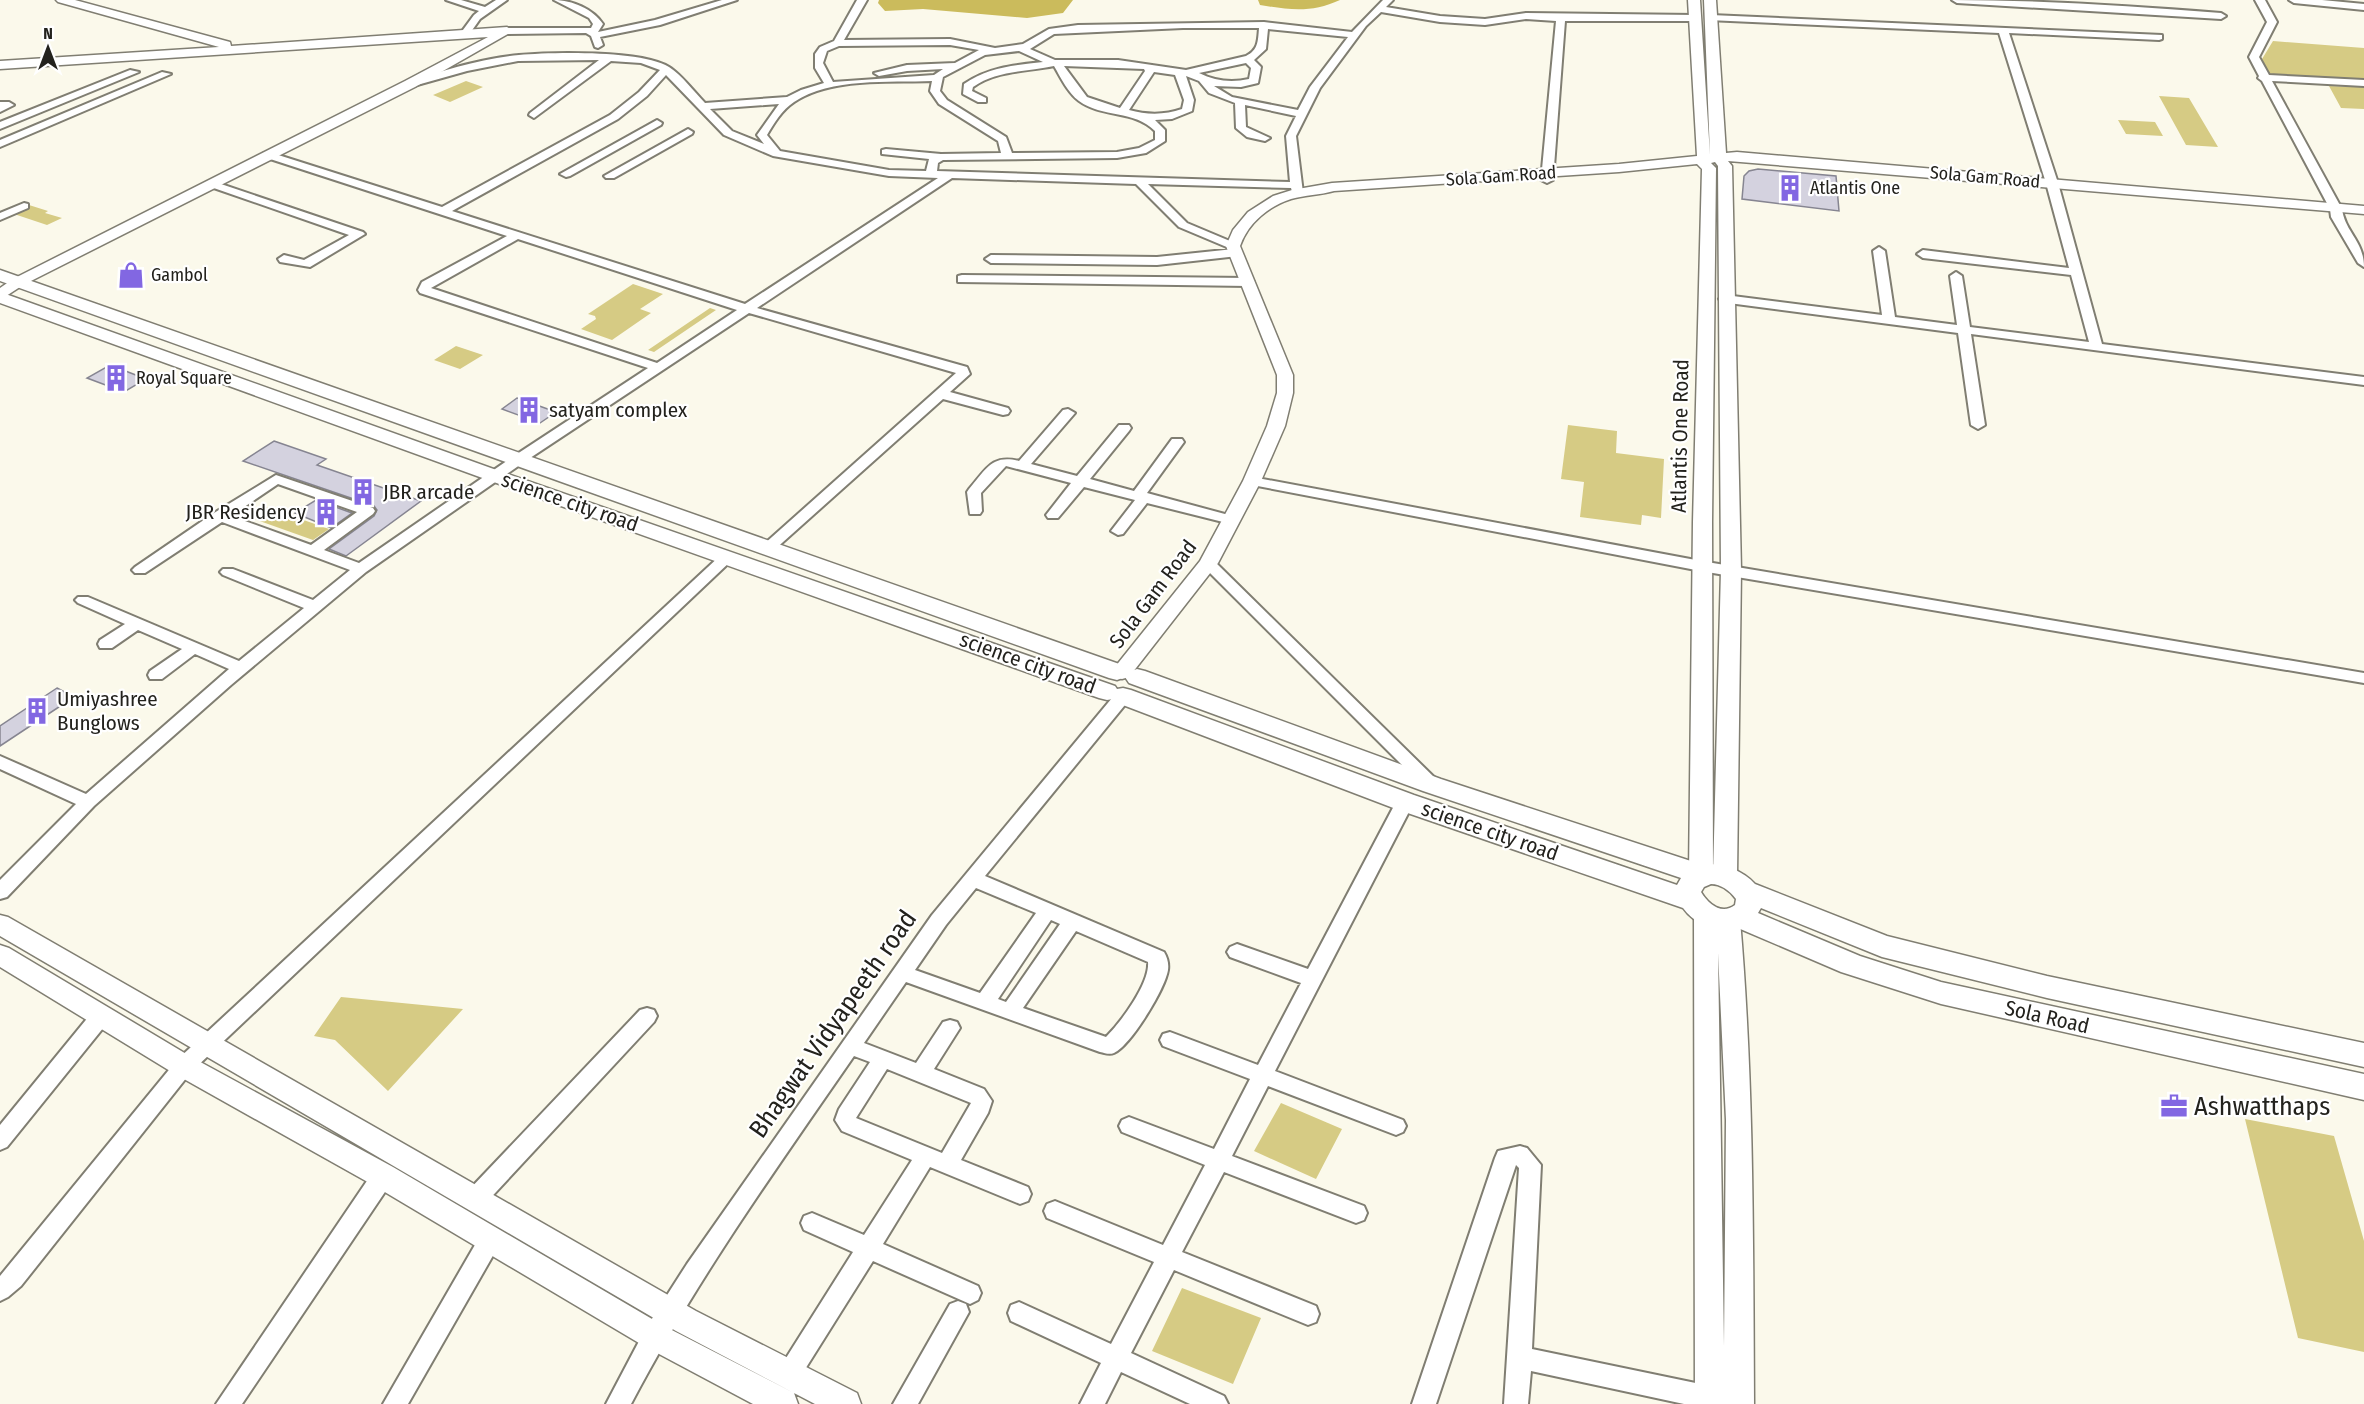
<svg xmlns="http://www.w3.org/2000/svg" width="2364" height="1404" viewBox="0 0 2364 1404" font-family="'Fira Sans Condensed',sans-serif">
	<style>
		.green { fill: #d6cb84 }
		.water { fill: #cbbb5c }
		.building { fill: #d4d2df; stroke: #868591; stroke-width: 1.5 }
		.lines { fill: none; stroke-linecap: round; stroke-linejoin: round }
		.minor-casing { stroke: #807e72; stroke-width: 4 }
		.tertiary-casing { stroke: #807e72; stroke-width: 3 }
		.secondary-casing { stroke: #807e72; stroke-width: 3 }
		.minor { fill: #fff; fill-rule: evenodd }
		.tertiary { fill: #fff; fill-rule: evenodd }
		.secondary { fill: #fff; fill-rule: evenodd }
		.labels { text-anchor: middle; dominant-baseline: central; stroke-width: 4.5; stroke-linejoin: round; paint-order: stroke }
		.far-street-label { font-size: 18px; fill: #23221d; stroke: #fff }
		.far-poi-label { font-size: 18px; fill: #23221d; stroke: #fff; text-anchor: start }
		.poi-label { font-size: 21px; fill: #23221d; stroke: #fff; text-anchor: start }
		.street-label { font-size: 21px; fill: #23221d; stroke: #fff }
		.near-street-label { font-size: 26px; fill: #23221d; stroke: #fff }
		.near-poi-label { font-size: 26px; fill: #23221d; stroke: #fff; text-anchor: start }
	</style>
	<rect width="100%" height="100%" fill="#fbf9eb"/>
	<path class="green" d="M2273 41 2364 48V80L2270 76 2262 59Z
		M466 81 483 87 450 102 433 95Z
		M2329 86 2364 87V109L2341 108Z
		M2159 96 2189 98 2218 147 2186 145Z
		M2118 120 2155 122 2163 136 2126 134Z
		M29 205 48 211 45 213 62 218 47 225 11 213Z
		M633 284 663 294 640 309 651 313 612 340 581 329 596 319 595 316 588 314Z
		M710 308 716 310 654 352 648 350Z
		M456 346 483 355 460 369 434 360Z
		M1568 425 1617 431 1616 453 1664 459 1661 518 1642 515 1641 525 1580 517 1584 482 1561 479Z
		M264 506 329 529 313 540 248 517Z
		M341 997 463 1009 388 1091 335 1040 314 1036Z
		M1281 1103 1342 1129 1316 1179 1254 1151Z
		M2245 1119 2334 1136 2364 1241V1352L2298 1338Z
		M1182 1288 1261 1318 1233 1384 1152 1351Z"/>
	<path class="water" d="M879 0H1073L1063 13 1027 18 923 9 885 11 878 3Z
		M1258 0H1340C1312 13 1290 10 1260 5Z"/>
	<path class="building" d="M1758 169 1836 176 1839 211 1742 199 1744 176 1749 171Z
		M110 365 146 379 124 392 87 378Z
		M517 398 556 412 540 423 502 409Z
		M274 441 326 459 317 465 421 501 346 556 329 549 374 516 377 510 374 506 243 461Z
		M316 500 352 513 331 528 295 513Z
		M57 688 74 697 0 746V726Z"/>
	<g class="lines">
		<defs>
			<path id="minor" d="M446 0H461L485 7 496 0H507L480 19 468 36 465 37 460 34 474 15 479 11Z
				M554 0C572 0 593 9 603 24L598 32 655 20 722 0H737L660 25 600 37 603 45 598 48 595 47 591 36 586 33 507 34 502 31 507 28H591L593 24 589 18Z
				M857 0H867L844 40 950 39 995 48 1023 44 1049 29 1078 25 1264 22 1352 32 1383 0H1393L1386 7 1440 16 1485 19 1526 13 1695 15 1700 18 1695 21H1565L1553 180 1547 183 1541 180 1556 21 1526 19 1485 25 1440 22 1381 12 1366 26 1320 88 1296 136 1303 193 1301 195H1293L1291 188 1148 184 1187 223 1237 244V248H1229L1179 227 1136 184 952 178 757 308 967 367 970 374 950 392 1008 408 1010 411 1008 414 1003 415 943 399 773 551H763L761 548 763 545 956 373 749 313 524 462 366 572 231 685 94 806 7 897 0 899V880L76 804 0 769V756L86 794 229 669 195 654 162 679H150L148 675 150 671 182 649 138 630 112 648H100L98 644 100 640 125 624 78 603 75 600 78 597H88L239 661 304 608 223 575 220 572 223 569H233L313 600 350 570 222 522 145 573H135L132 570 135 567 214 513 276 475 373 508 375 511 373 514 324 550 359 563 514 456 648 368 420 293 418 290 422 282 507 236 264 157V153H272L442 207 610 115 639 92 660 70 641 63 611 61 534 118 529 115 530 113 599 60 518 61 467 71 410 87 405 84 406 82C443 71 481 58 519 55 552 52 642 50 669 67 682 75 694 92 705 103L787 97 801 90 824 83 815 68V54L820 47 834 41ZM1183 28H1259C1258 42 1258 50 1246 56L1186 70 1118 60H1055L1030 49 1054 34ZM1268 29 1348 37 1310 87 1298 110 1232 97 1214 86 1241 87 1258 83 1261 67 1254 60 1266 49ZM950 45 979 50 955 63 907 65 874 73 879 76 907 71 943 69 934 75 833 82 823 63 827 51 839 46ZM1019 51 1043 62C1016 65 988 67 964 84L963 94 978 102H986V98L972 91 973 87C997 70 1026 72 1054 66 1061 78 1068 93 1079 101 1102 118 1135 110 1155 131V140L1139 148 1117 152 1012 153 1006 137 947 100 940 91 943 77 985 55ZM1246 63 1251 68 1249 79C1231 83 1215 81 1199 73ZM1064 66 1144 69 1145 71 1120 108 1087 97ZM1154 72 1175 75 1184 100 1182 109C1165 115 1147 115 1129 110ZM666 75 724 135 773 156 889 176 938 178 745 304 452 211 618 119 647 96ZM1186 76 1199 81 1209 93 1235 103 1236 128 1247 137 1265 141 1270 138 1246 127 1245 105 1296 116 1286 136 1290 182 937 171 938 163 943 160 1117 158 1146 153 1165 141V130L1155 120 1172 119 1192 111 1194 100ZM932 81 930 91 939 104 998 141 1001 153 941 154 886 149 882 150V154L929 159 926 171 889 170 780 151 767 135C774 123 782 110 794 102 831 77 889 83 932 81ZM779 104 757 135 764 144 732 131 710 109ZM518 239 737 310 657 363 431 288ZM278 484 357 512 311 545 231 516Z
				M1952 0C2042 0 2132 6 2221 13L2226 16 2221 19 1957 3Z
				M2255 0H2265L2277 22 2259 57 2269 75 2364 80V86L2272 81 2342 209C2345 232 2364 241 2364 267L2358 263 2331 217 2330 209 2262 81 2258 78 2259 76 2249 57 2267 22Z
				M2289 0H2322L2364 4V10L2294 3Z
				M1711 15 2162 35V39L2159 40 2009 33 2058 183 2102 344 2364 377V385L1971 334 1985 425 1978 429 1971 425 1958 333 1721 302 1719 299 1725 295 1882 315 1873 251 1879 247 1885 251 1895 317 1957 325 1950 276 1956 272 1962 276 1970 327 2089 342 2071 275 1923 258 1917 254 1923 250 2069 268 2046 183 1999 33 1708 20 1706 18Z
				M130 70 139 72 0 129V122Z
				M162 72 171 74 0 147V140Z
				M0 102H9L14 105 0 112Z
				M657 120 662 123 661 125 570 176 566 177 560 174Z
				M688 129 693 132 692 134 614 178H606L604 176Z
				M212 181 363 232 365 234 310 267 280 262 278 259 284 255 304 260 349 235 208 186 206 184Z
				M24 203 28 204V208L0 220V213Z
				M1234 249 1240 253 1238 256 1157 265 991 263 985 259 991 255 1157 257Z
				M962 275 1248 278 1254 282 1248 286 958 282V276Z
				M1068 409 1075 413 1031 464 1077 476 1119 425H1129L1131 428 1129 431 1090 479 1134 491 1172 439H1182L1184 442 1147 493 1236 517 1238 520 1231 524 1147 503 1123 534 1118 535 1111 531 1135 500 1084 487 1058 518H1048L1046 515 1071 483 1006 466 981 493 982 511 980 514H970L967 492 969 489C986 470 991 454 1019 461L1063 410Z
				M1252 477 1701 561 2364 673V683L1701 571 1247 484 1245 481 1247 478Z
				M727 552 732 554 734 557 732 560 191 1072 21 1286 8 1297 0 1301V1276L177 1060 722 554Z
				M1208 558 1213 560 1438 781 1441 785 1438 789 1432 791 1426 789 1200 563 1203 560Z
				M1123 690 1129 692 1131 696 1129 700 985 876 1164 952C1167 957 1169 963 1168 970 1165 989 1131 1045 1114 1053 1109 1055 1105 1053 1100 1052L906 982 864 1043 916 1063 943 1022 950 1020 957 1022 960 1028 934 1069 984 1089 992 1101 988 1113 961 1160 1028 1187 1031 1194 1028 1201 1020 1204 930 1167 883 1244 978 1286 981 1293 978 1300 970 1304 873 1261 797 1382 789 1385 781 1382 777 1374 781 1366 853 1252 804 1230 801 1223 804 1216 812 1213 864 1235 912 1160 842 1131 835 1120 839 1109 870 1062 854 1056C776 1169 695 1282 631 1404H606L646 1328 687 1264 932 915 1117 692ZM976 888 1036 913 980 993 915 970 946 925ZM1051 920 1060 924 1006 1002 998 999ZM1076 931 1148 962C1150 983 1121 1022 1106 1037L1023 1008ZM887 1069 971 1103 942 1153 856 1118Z
				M1405 796 1411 798 1414 802 1275 1071 1403 1120 1406 1126 1403 1132 1396 1135 1268 1086 1232 1156 1364 1206 1367 1213 1364 1220 1356 1223 1224 1172 1182 1252 1316 1306 1319 1314 1316 1322 1308 1325 1174 1270 1131 1353 1224 1396 1228 1404H1190L1121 1372 1105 1404H1080L1101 1363 1011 1321 1008 1313 1011 1305 1019 1302 1111 1344 1154 1262 1047 1218 1044 1211 1047 1204 1055 1201 1163 1245 1205 1165 1122 1132 1119 1126 1122 1120 1129 1117 1214 1149 1250 1079 1163 1046 1160 1040 1163 1034 1170 1032 1258 1065 1301 983 1230 957 1227 952 1230 947 1237 944 1308 969 1396 802 1399 798Z
				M101 1008 108 1010 111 1016 108 1022 7 1147 0 1150V1125L94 1010Z
				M647 1008 654 1010 657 1016 654 1022 483 1206 475 1209 467 1206 464 1199 467 1192 640 1010Z
				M1520 1146 1527 1148 1541 1165 1532 1349 1710 1386 1718 1390 1722 1398 1719 1404H1684L1531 1371 1528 1404H1504L1519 1168 1516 1165 1436 1404H1412L1495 1158 1498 1151Z
				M383 1167 391 1169 394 1176 391 1183 242 1404H216L375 1169Z
				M491 1228 499 1231 502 1238 499 1245 408 1404H383L483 1231Z
				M958 1301 966 1304 969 1312 918 1404H893L950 1304Z"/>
			<path id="tertiary" d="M56 0H75L230 42 231 46 507 27 513 31 415 87 23 285 0 300V288L13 279 405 81 488 37 0 69V61L219 47 58 2Z
				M1688 0H1700L1710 155 1704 0H1716L1726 153 1737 152 2364 206V214L1728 161 1732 166 1741 570 1737 876 1733 882 1725 885 1717 882 1713 876 1721 570 1718 166 1715 162 1711 163 1716 168 1712 522 1713 875 1709 881 1701 884 1693 881 1689 875 1693 522 1702 169 1697 164 1619 172 1334 191C1320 195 1305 195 1291 199 1269 206 1248 223 1240 246L1293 375V393L1285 426 1261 481 1218 563 1129 677 1122 679 1115 677 1112 672 1115 667 1200 561 1243 481 1267 426 1277 393V375L1226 246 1233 230 1248 212 1273 196 1292 190 1332 183 1619 164 1697 156Z
				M1706 906 1714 908 1718 917 1720 913 1728 911 1736 913 1740 920C1754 1081 1753 1242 1754 1404H1695L1694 915 1698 908ZM1718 953 1726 1120 1724 1346Z
				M0 915 8 917 696 1311 857 1393 861 1404H815L676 1331 0 936Z
				M0 945 9 948 193 1058 393 1167 664 1326 794 1393 798 1404H753L644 1346 373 1185 175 1074 0 967Z"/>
			<path id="secondary" d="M0 270 1125 666 1129 672 1137 669 1145 671 1441 779 1703 865C1721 862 1742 870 1755 884L1887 936 2047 976 2364 1043V1067L2047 998 1882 957 1761 908 1758 913 1860 956 1941 982 2364 1074V1100L1941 1004 1841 972 1738 928C1718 934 1695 925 1683 908L1396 809 1115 702 1113 699 1107 700 1099 698 488 480 0 303V292L502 472 1115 686 1117 689 1123 688 1131 690 1414 795 1677 885 1681 878 1423 791 1129 683 1125 677 1117 680 1109 678 0 281ZM1711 884C1721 884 1730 891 1736 899L1735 905C1722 915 1709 905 1701 892L1704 887Z"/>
		</defs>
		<use href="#minor" class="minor-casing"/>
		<use href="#tertiary" class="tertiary-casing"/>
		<use href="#secondary" class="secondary-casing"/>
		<use href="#minor" class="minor"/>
		<use href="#tertiary" class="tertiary"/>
		<use href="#secondary" class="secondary"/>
	</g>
	<defs>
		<symbol id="building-bare" viewBox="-9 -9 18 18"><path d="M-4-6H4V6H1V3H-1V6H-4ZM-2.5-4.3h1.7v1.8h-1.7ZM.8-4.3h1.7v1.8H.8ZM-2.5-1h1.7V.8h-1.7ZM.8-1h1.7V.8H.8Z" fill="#8267e2" stroke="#fff" stroke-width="2.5" paint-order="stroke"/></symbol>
		<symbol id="shop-bare" viewBox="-9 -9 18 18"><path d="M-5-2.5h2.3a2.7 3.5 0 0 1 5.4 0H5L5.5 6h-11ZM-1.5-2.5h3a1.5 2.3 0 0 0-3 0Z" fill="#8267e2" stroke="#fff" stroke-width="2.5" paint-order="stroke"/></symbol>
		<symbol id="office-bare" viewBox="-9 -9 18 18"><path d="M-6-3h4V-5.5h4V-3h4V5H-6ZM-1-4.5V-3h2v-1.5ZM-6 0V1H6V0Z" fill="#8267e2" stroke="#fff" stroke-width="2.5" paint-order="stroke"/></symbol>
	</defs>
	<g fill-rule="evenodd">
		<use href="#building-bare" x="1771" y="169" width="38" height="38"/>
		<use href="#shop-bare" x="112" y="256" width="38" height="38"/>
		<use href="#building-bare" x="97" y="359" width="38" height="38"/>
		<use href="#building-bare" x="510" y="391" width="38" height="38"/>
		<use href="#building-bare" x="344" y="473" width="38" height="38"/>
		<use href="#building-bare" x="307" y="493" width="38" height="38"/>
		<use href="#building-bare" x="18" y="692" width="38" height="38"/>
		<use href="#office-bare" x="2155" y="1087" width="38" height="38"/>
	</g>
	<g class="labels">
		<g class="far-street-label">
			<text transform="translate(1501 176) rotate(-4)">Sola Gam Road</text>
			<text transform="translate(1985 177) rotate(5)">Sola Gam Road</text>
		</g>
		<g class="far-poi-label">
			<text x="1810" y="188">Atlantis One</text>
			<text x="151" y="275">Gambol</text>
			<text x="136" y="378">Royal Square</text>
		</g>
		<g class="poi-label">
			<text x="549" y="410">satyam complex</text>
			<text x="383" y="492">JBR arcade</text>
			<text x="306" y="512" text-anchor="end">JBR Residency</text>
			<text x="57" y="699">Umiyashree<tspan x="57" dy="24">Bunglows</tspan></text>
		</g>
		<g class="street-label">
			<text transform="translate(1680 436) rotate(-89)">Atlantis One Road</text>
			<text transform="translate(570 502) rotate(19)">science city road</text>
			<text transform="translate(1153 594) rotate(-53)">Sola Gam Road</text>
			<text transform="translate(1028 663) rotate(20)">science city road</text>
			<text transform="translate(1490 831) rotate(19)">science city road</text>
			<text transform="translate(2047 1017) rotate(13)">Sola Road</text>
		</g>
		<g class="near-street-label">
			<text transform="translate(833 1024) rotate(-55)">Bhagwat Vidyapeeth road</text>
		</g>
		<g class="near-poi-label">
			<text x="2194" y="1106">Ashwatthaps</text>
		</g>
	</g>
	<g transform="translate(48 48)" stroke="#ffffff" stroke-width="4.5" paint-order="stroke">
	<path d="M0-4.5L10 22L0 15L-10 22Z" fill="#23221d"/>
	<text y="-9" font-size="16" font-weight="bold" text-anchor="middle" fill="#23221d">N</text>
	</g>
</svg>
